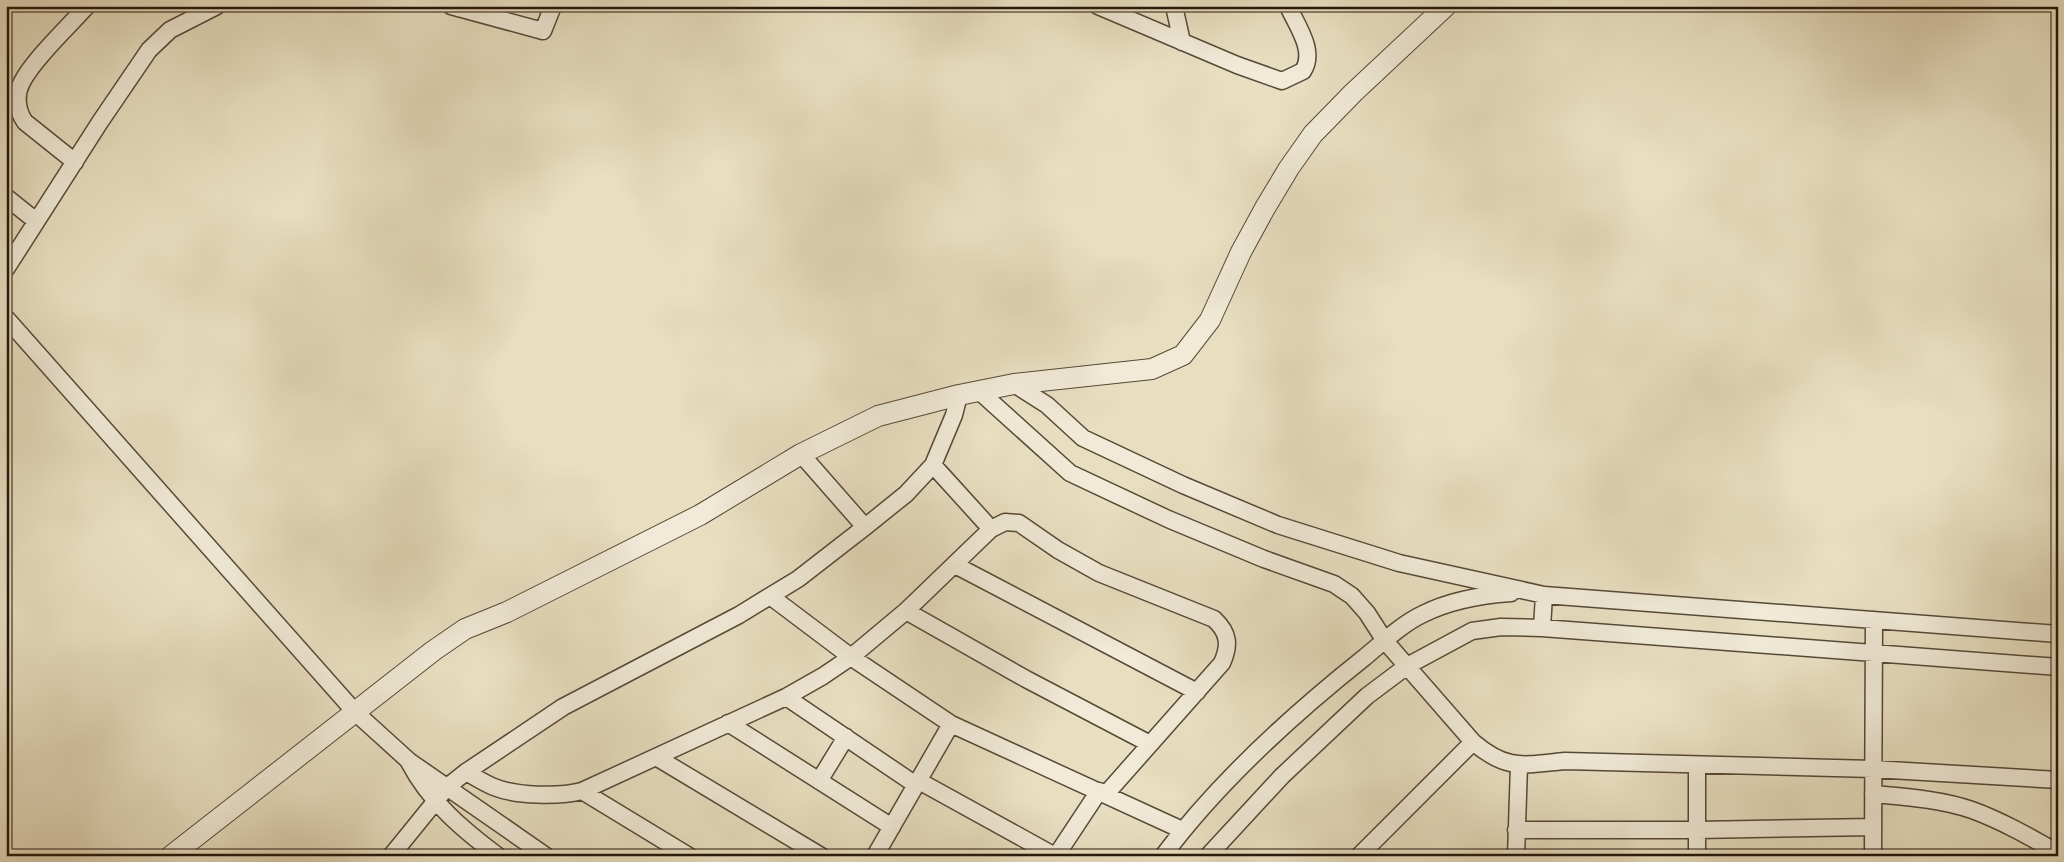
<svg xmlns="http://www.w3.org/2000/svg" width="2064" height="862" viewBox="0 0 2064 862" font-family="'Libre Caslon Text',serif">
	<style>
		.lines { fill: none; stroke-linecap: round; stroke-linejoin: round }
		.minor-casing { stroke: #564938; stroke-width: 19 }
		.tertiary-casing { stroke: #564938; stroke-width: 22 }
		.minor { stroke: #f0ead7; stroke-width: 16 }
		.tertiary { stroke: #f0ead7; stroke-width: 20 }
	</style>
	<rect width="100%" height="100%" fill="#e8dfc1"/>
	<filter id="stains"><feTurbulence type="fractalNoise" baseFrequency=".004" numOctaves="4"/><feColorMatrix values="0 0 0 0 .2 0 0 0 0 .09 0 0 0 0 .02 0 0 0 .5 -.17"/></filter>
	<radialGradient id="worn" r=".72"><stop offset=".6" stop-color="#630" stop-opacity="0"/><stop offset="1" stop-color="#630" stop-opacity=".3"/></radialGradient>
	<g class="lines">
		<defs>
			<path id="minor" d="M451 6 543 31 553 6
				M1098 6 1237 65 1282 81 1303 71C1316 51 1297 26 1288 6
				M1174 6 1182 42
				M75 162 25 122C17 111 15 95 22 82 33 60 69 26 87 6
				M6 197 36 221
				M6 269 100 122 149 50 170 30 217 6
				M6 318 355 712 409 761 546 856
				M1014 384 1047 405 1083 438 1183 485 1278 525 1399 563 1544 595 2058 634
				M979 391 1070 473 1168 519 1264 559 1334 584 1352 596 1367 613 1385 641 1473 742 1359 856
				M801 454 865 527
				M991 529 1005 522 1019 523 1058 550 1099 573 1214 619C1229 633 1230 645 1222 663L1106 794
				M955 565 1197 692
				M770 596 851 657 951 724 1182 830
				M906 611 1026 679 1150 744
				M1542 628 1544 595
				M786 697 916 785
				M728 723 892 827
				M1473 742C1507 771 1523 765 1565 761L1873 769 2058 780
				M656 757 821 856
				M409 762C430 802 462 829 498 856
				M466 772C475 777 484 783 494 787 516 796 559 797 582 791L786 697 823 676 851 657 906 611 991 529 933 465
				M819 781 846 737
				M919 781 1055 856
				M582 791 689 856
				M1873 794C1905 797 1940 799 1972 810 2002 821 2030 837 2058 853
				M1516 830H1697L1873 827
				M391 856 447 787 466 772 563 707 739 615 798 579 865 527 906 494 933 465 954 415 959 395
				M875 856 951 724
				M1056 856 1099 791
				M1163 856C1219 781 1292 715 1365 657 1383 642 1402 624 1423 614 1449 601 1482 595 1511 593
				M1208 856 1282 776 1367 696 1407 666 1472 631 1501 627 1542 628 2058 667
				M1516 856 1519 765
				M1697 856V766
				M1873 856 1874 620"/>
			<path id="tertiary" d="M171 856 433 651 465 629 507 612 700 515 801 454 878 416 959 395 1014 384 1152 369 1183 355 1210 320 1241 252 1265 208 1289 168 1313 134 1353 93 1446 6"/>
		</defs>
		<use href="#minor" class="minor-casing"/>
		<use href="#tertiary" class="tertiary-casing"/>
		<use href="#minor" class="minor"/>
		<use href="#tertiary" class="tertiary"/>
	</g>
	<rect width="2064" height="862" fill="none" stroke="#e8dfc1" stroke-width="25"/>
	<rect x="8" y="8" width="2049" height="847" fill="none" stroke="#25170b" stroke-width="2.5"/>
	<rect x="12" y="12" width="2039" height="837" fill="none" stroke="#25170b"/>
	<rect width="100%" height="100%" filter="url(#stains)"/>
	<rect width="100%" height="100%" fill="url(#worn)"/>
</svg>
